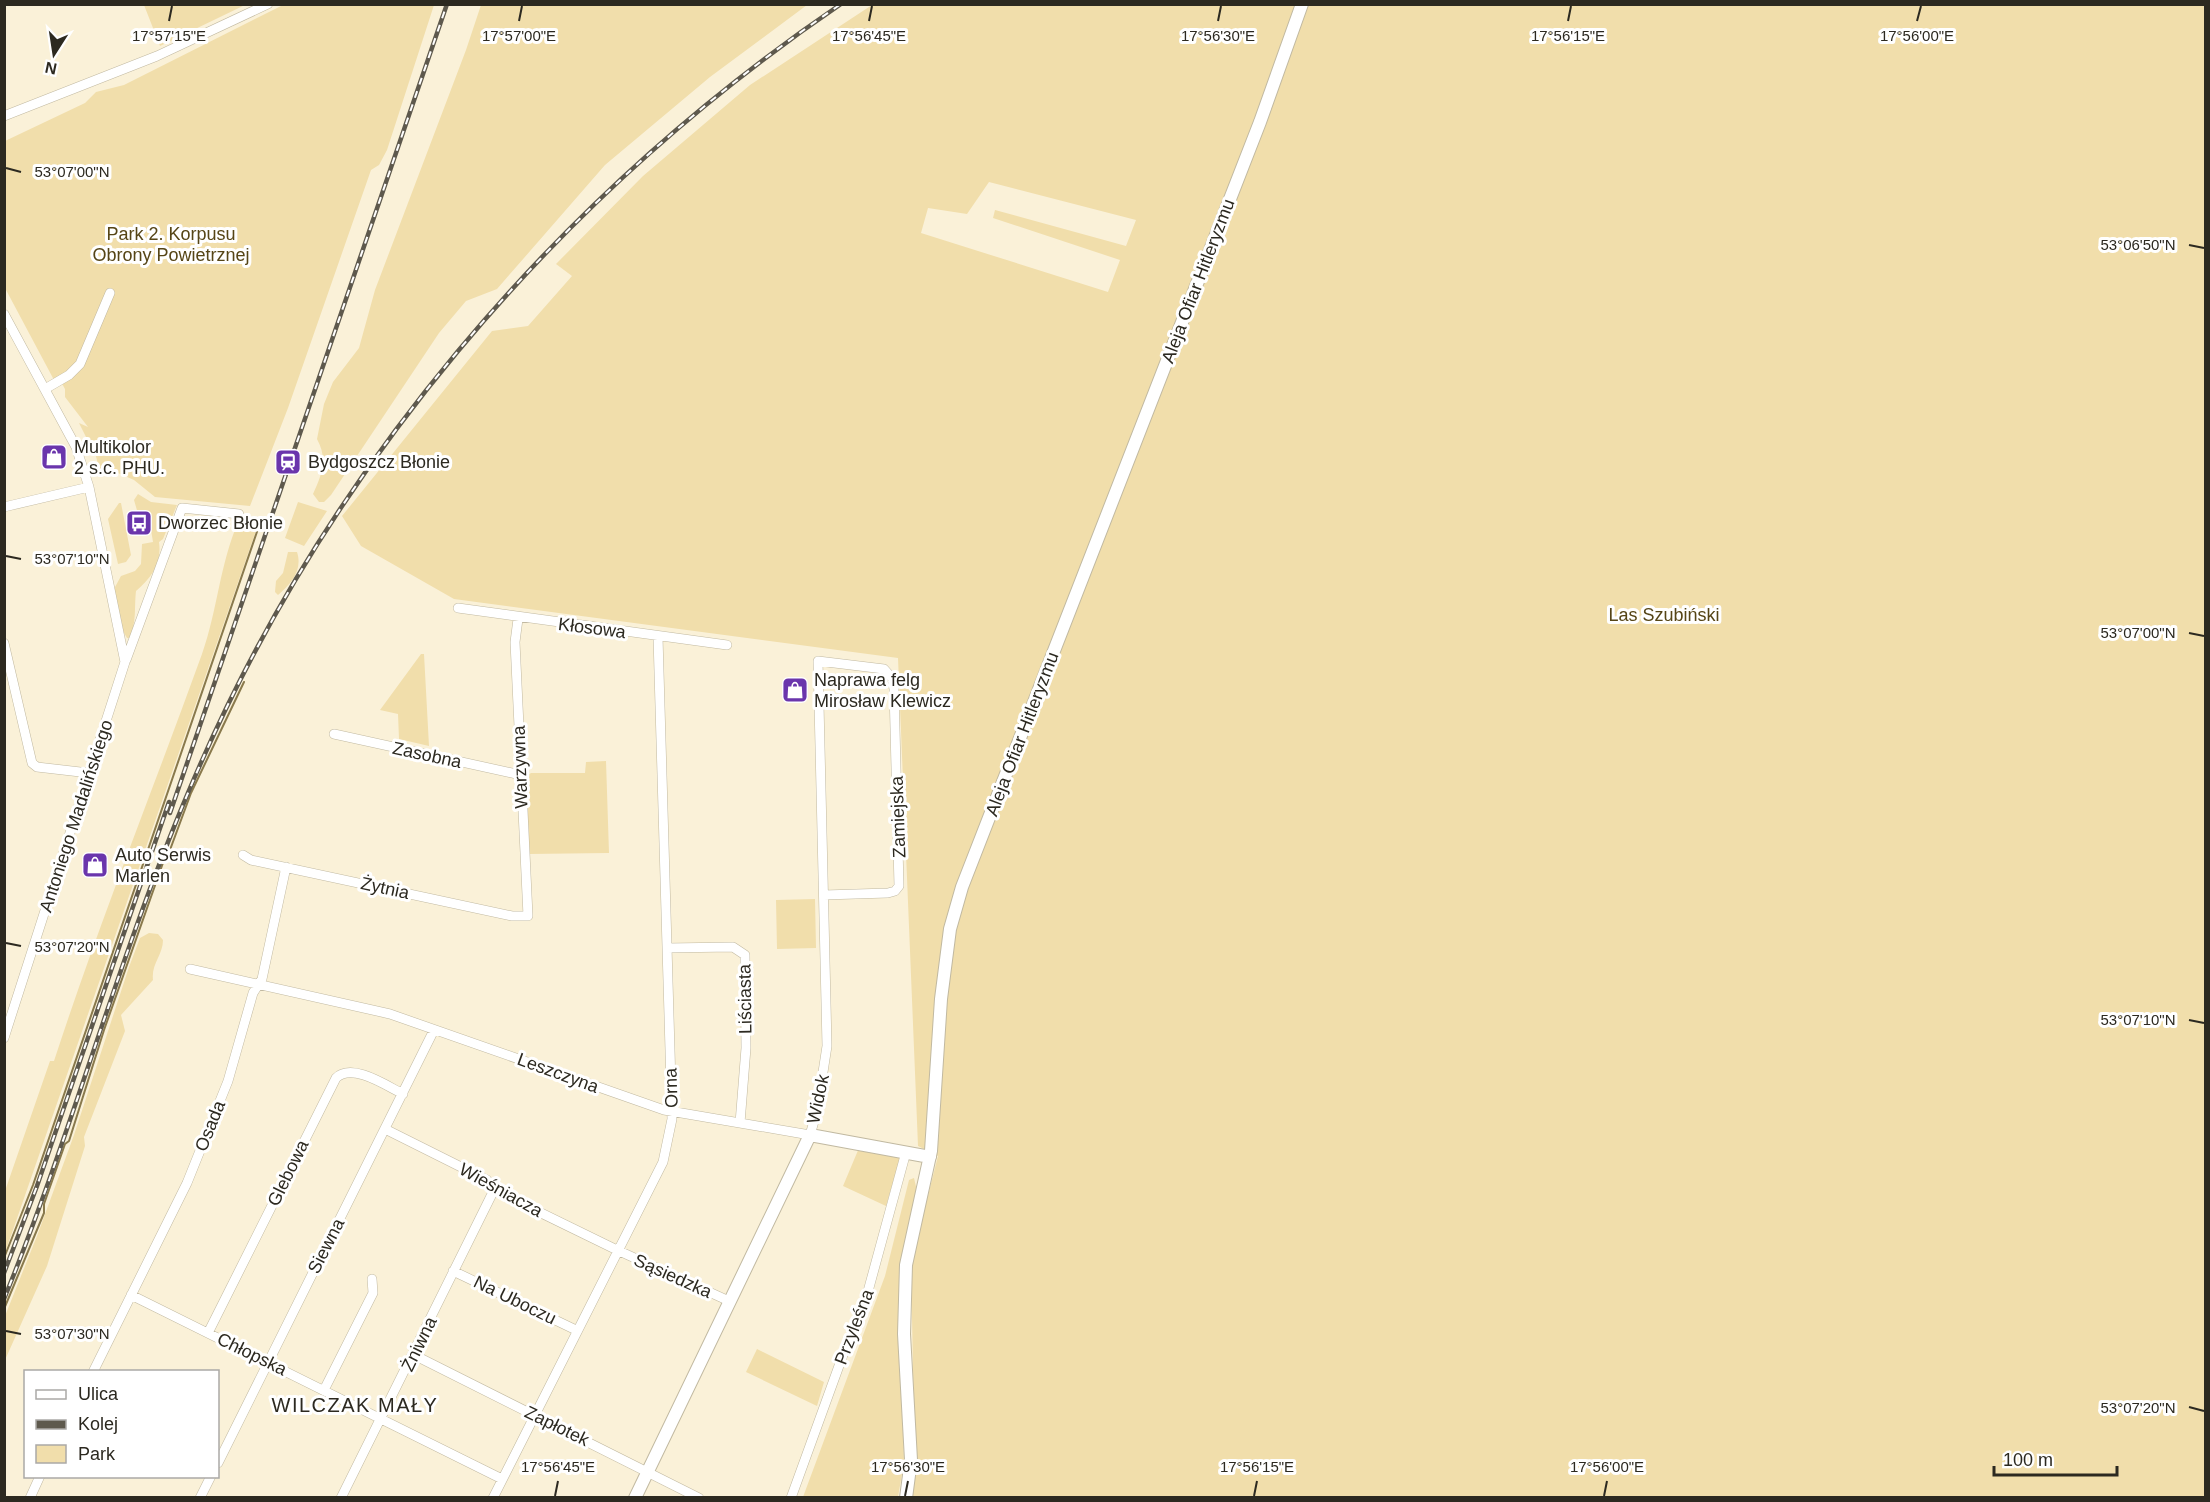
<svg xmlns="http://www.w3.org/2000/svg" width="2210" height="1502" viewBox="0 0 2210 1502" font-family="Arial,sans-serif">
	<style>
		.green { fill: #f1deab; fill-rule: evenodd }
		.lines { fill: none; stroke-linecap: round; stroke-linejoin: round }
		.stream { stroke: #89794c; stroke-width: 2 }
		.street-casing { stroke: #c1b9a1; stroke-width: 10 }
		.secondary-casing { stroke: #c1b9a1; stroke-width: 14 }
		.street { stroke: #fff; stroke-width: 9 }
		.secondary { stroke: #fff; stroke-width: 12 }
		.rail-casing { stroke: #5e594d; stroke-width: 4.5 }
		.rail { stroke: #fff; stroke-width: 2; stroke-dasharray: 7; stroke-linecap: butt }
		.ticks { fill: none; stroke: #2c2920; stroke-width: 2 }
		.labels { text-anchor: middle; dominant-baseline: central; stroke-width: 6; stroke-linejoin: round; paint-order: stroke }
		.park-label { font-size: 18px; fill: #564516; stroke: #fff }
		.street-label { font-size: 18px; fill: #2c2920; stroke: #fff }
		.poi-label { font-size: 18px; fill: #2c2920; stroke: #fff; text-anchor: start }
		.neighbourhood-label { font-size: 20px; letter-spacing: 1.5px; fill: #2c2920; stroke: #fff }
		.ticks-label { font-size: 15px; text-anchor: middle; fill: #2c2920; stroke: #fff; stroke-width: 6; stroke-linejoin: round; paint-order: stroke }
	</style>
	<rect width="100%" height="100%" fill="#faf1d8"/>
	<path class="green" d="M144 5H245L160 46Z
		M283 5H434L387 150 379 165 371 170 288 408 250 506 155 497 134 480 111 470 112 466 109 465 107 469 99 468 93 445H90L79 423 88 427 65 397V389L59 378 54 380 5 288V141L85 103 96 92 124 85Z
		M481 5H807L710 77 605 165 497 289 466 301 439 333 331 495 324 502H319L313 494C322 474 328 459 317 439L324 404 333 382 359 348 375 290 466 50Z
		M872 5H2205V1497H910L915 1472 911 1265 901 1266 899 1294 904 1462 898 1497H803L885 1276 909 1180 914 1178 917 1191 905 1244 911 1263 938 1156 918 1146 898 658 454 599 361 546 342 516 492 331 528 326 572 276 556 264 643 176 750 85ZM989 182 1136 220 1126 246 995 210 993 218 1120 260 1108 292 921 233 928 208 967 214Z
		M138 494 151 502 177 505 163 539 159 542C162 563 152 577 136 591 134 609 137 619 130 638H127L123 631 114 589 121 576 135 571 141 564 142 544 153 542 151 530 143 531 134 500Z
		M298 502 327 511 304 546 285 538Z
		M119 503H121L131 555 126 562 118 564 108 519Z
		M239 520 259 522 5 1253V1191L50 1061H54C99 923 153 790 202 654 218 609 219 566 239 520Z
		M288 552H297C303 570 291 584 278 595L275 592 276 581 283 573Z
		M421 654H424L429 746 399 739 398 714 380 710Z
		M606 761 609 853 528 854 525 777 531 773H585L586 762Z
		M815 899 816 948 777 949 776 900Z
		M149 933 158 934 163 940C163 955 151 964 153 980L121 1015 125 1031 84 1137 85 1146 47 1266 5 1360V1316L37 1236 74 1135 129 967 140 938Z
		M859 1148 896 1155 900 1158 886 1206 843 1186Z
		M757 1349 824 1382 817 1406 746 1372Z"/>
	<g class="lines">
		<path class="stream" d="M4 1258 33 1185 260 523
			M4 1309 44 1213V1204L65 1144 69 1141 104 1030 164 860 167 858 191 793 244 682"/>
		<defs>
			<path id="street" d="M4 116 157 56 268 4
				M4 314 76 447 89 487 125 662 4 1038
				M45 389 69 375 80 364 110 293
				M4 507 89 487
				M458 608 727 645
				M4 643 32 763 37 767 89 773
				M126 660 182 508 239 514
				M334 734 521 775
				M243 855 251 860 512 916H528L515 642 518 619
				M667 948 733 947 745 955 746 1048 740 1123
				M190 969 390 1014 664 1110 810 1135 817 1111 827 1046 818 661 884 669 892 678 894 689 899 886 895 891 888 893 824 895
				M385 1129 487 1180 494 1190 617 1250 729 1301
				M453 1271 576 1330
				M131 1295 502 1479
				M208 1333 336 1078C352 1062 387 1086 403 1094
				M414 1355 699 1498
				M93 1372 187 1183 228 1081 253 993 262 979 286 867
				M324 1390 373 1293 372 1279
				M218 1463 434 1030
				M30 1498 40 1476
				M200 1498 211 1476
				M341 1498 494 1190
				M493 1498 663 1162 672 1119 658 637
				M791 1498 844 1352 864 1306 906 1152"/>
			<path id="secondary" d="M635 1498 810 1135 930 1157
				M906 1498 911 1460 904 1334 906 1265 931 1151 941 999 950 929 962 887 1260 122 1302 4"/>
		</defs>
		<use href="#street" class="street-casing"/>
		<use href="#secondary" class="secondary-casing"/>
		<use href="#street" class="street"/>
		<use href="#secondary" class="secondary"/>
		<defs>
			<path id="rail" d="M170 813 447 4
				M4 1273 37 1186 169 802
				M4 1299C72 1133 118 958 188 793 321 474 557 197 841 4"/>
		</defs>
		<use href="#rail" class="rail-casing"/>
		<use href="#rail" class="rail"/>
	</g>
	<path class="ticks" d="M169 21 172 6M519 21 522 6M869 21 872 6M1218 21 1221 6M1568 21 1571 6M1917 21 1921 6M6 168 21 172M2189 245 2204 248M6 556 21 559M2189 633 2204 636M6 943 21 946M2189 1020 2204 1023M6 1331 21 1334M2189 1407 2204 1411M555 1496 558 1481M905 1496 908 1481M1254 1496 1257 1481M1604 1496 1607 1481"/>
	<defs>
		<symbol id="shop-square" viewBox="-11 -11 22 22"><rect x="-9" y="-9" width="18" height="18" rx="4" fill="#6a35ac" stroke="#fff"/><path d="M-5-2.5h2.3a2.7 3.5 0 0 1 5.4 0H5L5.5 6h-11ZM-1.5-2.5h3a1.5 2.3 0 0 0-3 0Z" fill="#fff"/></symbol>
		<symbol id="station-square" viewBox="-11 -11 22 22"><rect x="-9" y="-9" width="18" height="18" rx="4" fill="#6a35ac" stroke="#fff"/><path d="M-3-6H3Q5-6 5-4V2Q5 4 3 4L4.5 6H3L1.5 4h-3L-3 6H-4.5L-3 4Q-5 4-5 2V-4Q-5-6-3-6ZM-3.5-4v3h7v-3ZM-3.5 1v1.5H-2V1ZM2 1v1.5H3.5V1Z" fill="#fff"/></symbol>
		<symbol id="bus-square" viewBox="-11 -11 22 22"><rect x="-9" y="-9" width="18" height="18" rx="4" fill="#6a35ac" stroke="#fff"/><path d="M-5-6H5V4H4V6H2V4H-2V6H-4V4H-5ZM-3.5-4V0h7V-4ZM-3.5 1.2v1.5H-2V1.2ZM2 1.2v1.5H3.5V1.2Z" fill="#fff"/></symbol>
	</defs>
	<g fill-rule="evenodd">
		<use href="#shop-square" x="39" y="442" width="30" height="30"/>
		<use href="#station-square" x="273" y="447" width="30" height="30"/>
		<use href="#bus-square" x="124" y="508" width="30" height="30"/>
		<use href="#shop-square" x="780" y="675" width="30" height="30"/>
		<use href="#shop-square" x="80" y="850" width="30" height="30"/>
	</g>
	<g class="labels">
		<g class="park-label">
			<text x="171" y="234">Park 2. Korpusu<tspan x="171" dy="21">Obrony Powietrznej</tspan></text>
			<text x="1664" y="615">Las Szubiński</text>
		</g>
		<g class="street-label">
			<text transform="translate(1198 281) rotate(-69)">Aleja Ofiar Hitleryzmu</text>
			<text transform="translate(592 628) rotate(7)">Kłosowa</text>
			<text transform="translate(1022 734) rotate(-69)">Aleja Ofiar Hitleryzmu</text>
			<text transform="translate(427 755) rotate(12)">Zasobna</text>
			<text transform="translate(520 767) rotate(-92)">Warzywna</text>
			<text transform="translate(76 816) rotate(-72)">Antoniego Madalińskiego</text>
			<text transform="translate(898 817) rotate(-92)">Zamiejska</text>
			<text transform="translate(385 888) rotate(12)">Żytnia</text>
			<text transform="translate(745 999) rotate(-91)">Liściasta</text>
			<text transform="translate(558 1073) rotate(20)">Leszczyna</text>
			<text transform="translate(671 1088) rotate(-92)">Orna</text>
			<text transform="translate(818 1099) rotate(-78)">Widok</text>
			<text transform="translate(210 1126) rotate(-68)">Osada</text>
			<text transform="translate(288 1173) rotate(-64)">Glebowa</text>
			<text transform="translate(501 1190) rotate(29)">Wieśniacza</text>
			<text transform="translate(326 1246) rotate(-63)">Siewna</text>
			<text transform="translate(673 1276) rotate(24)">Sąsiedzka</text>
			<text transform="translate(515 1300) rotate(26)">Na Uboczu</text>
			<text transform="translate(854 1327) rotate(-69)">Przyleśna</text>
			<text transform="translate(419 1344) rotate(-64)">Żniwna</text>
			<text transform="translate(252 1354) rotate(26)">Chłopska</text>
			<text transform="translate(557 1426) rotate(26)">Zapłotek</text>
		</g>
		<g class="poi-label">
			<text x="74" y="447">Multikolor<tspan x="74" dy="21">2 s.c. PHU.</tspan></text>
			<text x="308" y="462">Bydgoszcz Błonie</text>
			<text x="158" y="523">Dworzec Błonie</text>
			<text x="814" y="680">Naprawa felg<tspan x="814" dy="21">Mirosław Klewicz</tspan></text>
			<text x="115" y="855">Auto Serwis<tspan x="115" dy="21">Marlen</tspan></text>
		</g>
		<g class="neighbourhood-label">
			<text x="355" y="1405">WILCZAK MAŁY</text>
		</g>
	</g>
	<g class="ticks-label">
		<text x="169" y="41">17°57'15"E</text>
		<text x="519" y="41">17°57'00"E</text>
		<text x="869" y="41">17°56'45"E</text>
		<text x="1218" y="41">17°56'30"E</text>
		<text x="1568" y="41">17°56'15"E</text>
		<text x="1917" y="41">17°56'00"E</text>
		<text x="72" y="177">53°07'00"N</text>
		<text x="2138" y="250">53°06'50"N</text>
		<text x="72" y="564">53°07'10"N</text>
		<text x="2138" y="638">53°07'00"N</text>
		<text x="72" y="952">53°07'20"N</text>
		<text x="2138" y="1025">53°07'10"N</text>
		<text x="72" y="1339">53°07'30"N</text>
		<text x="2138" y="1413">53°07'20"N</text>
		<text x="558" y="1472">17°56'45"E</text>
		<text x="908" y="1472">17°56'30"E</text>
		<text x="1257" y="1472">17°56'15"E</text>
		<text x="1607" y="1472">17°56'00"E</text>
	</g>
	<rect width="2210" height="1502" fill="none" stroke="#2c2920" stroke-width="12"/>
	<rect x="24" y="1370" width="195" height="108" fill="#ffffff" stroke="#aba9a6" stroke-width="1.5"/>
	<rect x="36" y="1390" width="30" height="9" fill="#ffffff" stroke="#aba9a6" stroke-width="1.5"/>
	<text x="78" y="1400" font-size="18" fill="#2c2920">Ulica</text>
	<rect x="36" y="1420" width="30" height="9" fill="#5e594d" stroke="#aba9a6" stroke-width="1.5"/>
	<text x="78" y="1430" font-size="18" fill="#2c2920">Kolej</text>
	<rect x="36" y="1445" width="30" height="18" fill="#f1deab" stroke="#aba9a6" stroke-width="1.5"/>
	<text x="78" y="1460" font-size="18" fill="#2c2920">Park</text>
	<g transform="translate(54 54) rotate(192)" stroke="#ffffff" stroke-width="4.5" paint-order="stroke">
	<path d="M0-4.5L10 22L0 15L-10 22Z" fill="#2c2920"/>
	<text y="-9" font-size="16" font-weight="bold" text-anchor="middle" fill="#2c2920">N</text>
	</g>
	<path d="M1994 1466v9h123v-9" fill="none" stroke="#2c2920" stroke-width="3"/>
	<text x="2003" y="1466" font-size="18" fill="#2c2920" stroke="#ffffff" stroke-width="4.5" paint-order="stroke">100 m</text>
</svg>
